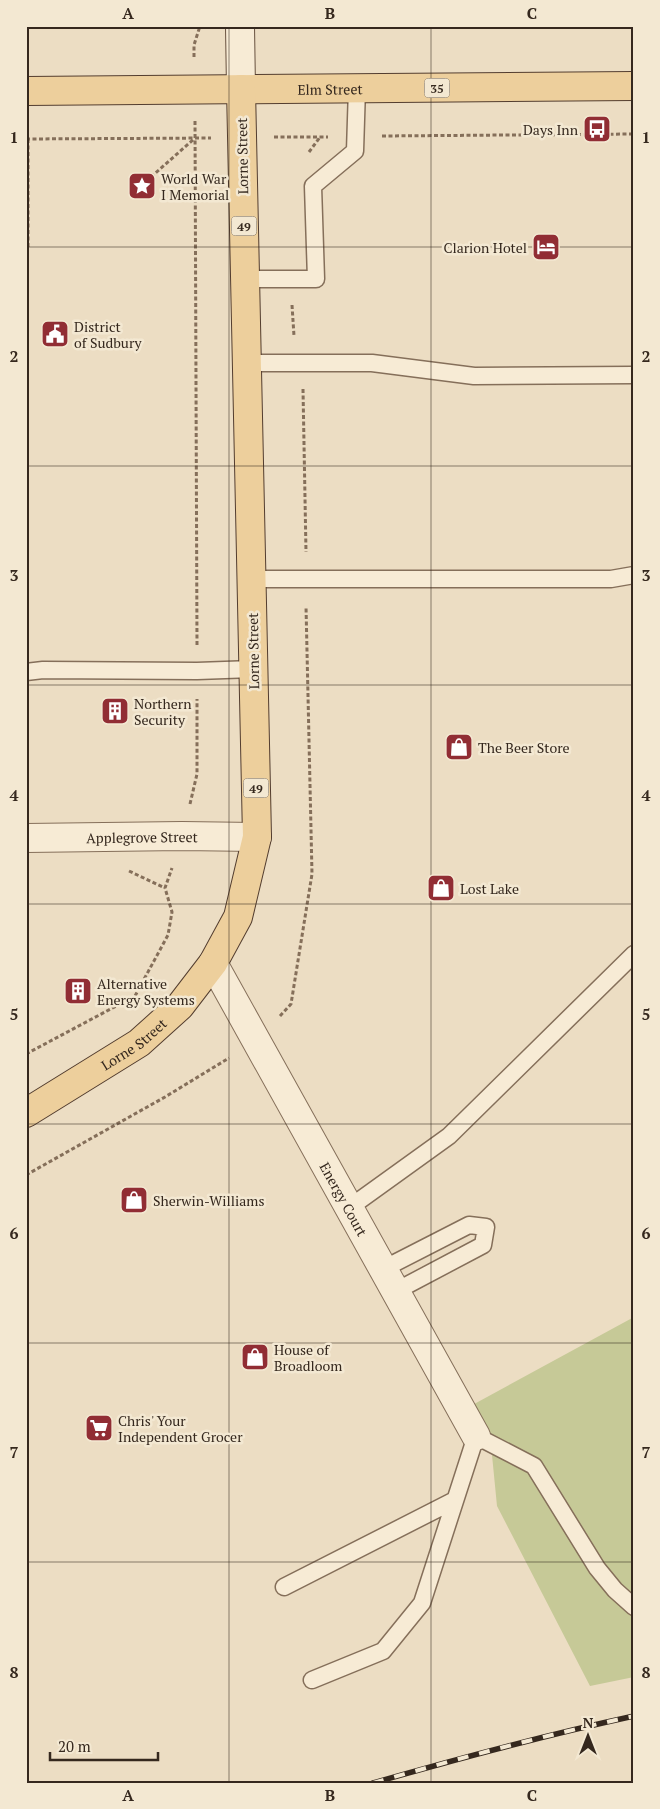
<svg xmlns="http://www.w3.org/2000/svg" width="660" height="1809" viewBox="0 0 660 1809" font-family="'PT Serif',serif">
	<style>
		.green { fill: #c6c997 }
		.lines { fill: none; stroke-linecap: round; stroke-linejoin: round }
		.lane-casing { stroke: #856f5a; stroke-width: 19 }
		.street-casing { stroke: #856f5a; stroke-width: 30 }
		.secondary-casing { stroke: #67503e; stroke-width: 30 }
		.primary-casing { stroke: #533d2f; stroke-width: 30 }
		.path { stroke: #856f5a; stroke-width: 3; stroke-dasharray: 4 2.5; stroke-linecap: butt }
		.lane { stroke: #f7ebd5; stroke-width: 16 }
		.street { stroke: #f7ebd5; stroke-width: 28 }
		.secondary { stroke: #f7ebd5; stroke-width: 28 }
		.primary { stroke: #edcf9c; stroke-width: 28 }
		.rail-casing { stroke: #35281e; stroke-width: 5.5 }
		.rail { stroke: #f3e8d2; stroke-width: 4; stroke-dasharray: 11; stroke-linecap: butt }
		.grid { fill: none; stroke: #35281e; stroke-width: 1; stroke-opacity: 0.55 }
		.labels { text-anchor: middle; dominant-baseline: central; stroke-width: 5; stroke-linejoin: round; paint-order: stroke }
		.shield { fill: #f3e8d2; stroke: #6e6254; stroke-width: 1 }
		.shield-label { font-size: 12px; font-weight: bold; fill: #35281e }
		.street-label { font-size: 14px; fill: #35281e; stroke: #f3e8d2 }
		.poi-label { font-size: 14px; fill: #35281e; stroke: #f3e8d2; text-anchor: start }
		.neatline { fill: none; stroke: #35281e; stroke-width: 2 }
		.grid-label { font-size: 16px; text-anchor: middle; font-weight: bold; fill: #35281e }
	</style>
	<rect width="100%" height="100%" fill="#ecddc3"/>
	<path class="green" d="M634 1317V1677L590 1686 497 1506 492 1455 465 1409Z"/>
	<g class="lines">
		<defs>
			<path id="lane" d="M245 279H316L313 186 355 151 357 88
				M247 363H372L474 376 634 375
				M251 579H611L634 575
				M26 672 43 670 197 671 253 669
				M349 1208 449 1136 634 954
				M383 1269 469 1225 486 1227 483 1245 396 1291
				M284 1587 455 1500
				M312 1680 383 1651 422 1603 476 1436 534 1466 597 1568 615 1590 634 1607"/>
			<g id="street">
				<path id="s1" d="M26 838 182 836 257 837"/>
				<path id="s2" d="M213 963 476 1436"/>
			</g>
			<path id="secondary" d="M240 26 241 89"/>
			<g id="primary">
				<path id="s3" d="M26 91 634 86"/>
				<path id="s4" d="M26 1113 139 1043 180 1006 213 963 238 917 257 837 241 89"/>
			</g>
		</defs>
		<use href="#lane" class="lane-casing"/>
		<use href="#street" class="street-casing"/>
		<use href="#secondary" class="secondary-casing"/>
		<use href="#primary" class="primary-casing"/>
		<path class="path" d="M194 57V45L200 26
			M195 121 197 645
			M382 136 634 134
			M274 137H328
			M26 139 211 138
			M28 139V248
			M309 152 320 137
			M151 177 195 138
			M292 305 294 336
			M303 389 306 552
			M190 804 197 774V699
			M129 871 165 888
			M280 1016 291 1004 312 874 306 606
			M26 1054 135 996 168 935 172 912 165 888 172 868
			M26 1175 165 1097 229 1058"/>
		<use href="#lane" class="lane"/>
		<use href="#street" class="street"/>
		<use href="#secondary" class="secondary"/>
		<use href="#primary" class="primary"/>
		<defs>
			<path id="rail" d="M373 1783C460 1758 546 1735 634 1716"/>
		</defs>
		<use href="#rail" class="rail-casing"/>
		<use href="#rail" class="rail"/>
	</g>
	<path class="grid" d="M229 26V1783M431 26V1783M26 247H634M26 466H634M26 685H634M26 904H634M26 1124H634M26 1343H634M26 1562H634"/>
	<defs>
		<symbol id="bus-square" viewBox="-11 -11 22 22"><rect x="-9" y="-9" width="18" height="18" rx="4" fill="#912d34" stroke="#f3e8d2"/><path d="M-5-6H5V4H4V6H2V4H-2V6H-4V4H-5ZM-3.5-4V0h7V-4ZM-3.5 1.2v1.5H-2V1.2ZM2 1.2v1.5H3.5V1.2Z" fill="#fff"/></symbol>
		<symbol id="sight-square" viewBox="-11 -11 22 22"><rect x="-9" y="-9" width="18" height="18" rx="4" fill="#912d34" stroke="#f3e8d2"/><path d="M0-6L1.8-2.2L6-1.7L2.9 1.2L3.7 5.4L0 3.3L-3.7 5.4L-2.9 1.2L-6-1.7L-1.8-2.2Z" fill="#fff"/></symbol>
		<symbol id="hotel-square" viewBox="-11 -11 22 22"><rect x="-9" y="-9" width="18" height="18" rx="4" fill="#912d34" stroke="#f3e8d2"/><path d="M-6-4.5h1.5V1H6V5H4.5V3h-9V5H-6ZM-4 0a1.8 1.8 0 1 1 3.6 0ZM.5 0V-2.5h3Q6-2.5 6 0Z" fill="#fff"/></symbol>
		<symbol id="civic-square" viewBox="-11 -11 22 22"><rect x="-9" y="-9" width="18" height="18" rx="4" fill="#912d34" stroke="#f3e8d2"/><path d="M-.6-6.5H3V-4.5H.6V-3L4-1V1h2V6H-6V1h2V-1L-.6-3ZM-1.2 2.5V6h2.4V2.5Z" fill="#fff"/></symbol>
		<symbol id="building-square" viewBox="-11 -11 22 22"><rect x="-9" y="-9" width="18" height="18" rx="4" fill="#912d34" stroke="#f3e8d2"/><path d="M-4-6H4V6H1V3H-1V6H-4ZM-2.5-4.3h1.7v1.8h-1.7ZM.8-4.3h1.7v1.8H.8ZM-2.5-1h1.7V.8h-1.7ZM.8-1h1.7V.8H.8Z" fill="#fff"/></symbol>
		<symbol id="shop-square" viewBox="-11 -11 22 22"><rect x="-9" y="-9" width="18" height="18" rx="4" fill="#912d34" stroke="#f3e8d2"/><path d="M-5-2.5h2.3a2.7 3.5 0 0 1 5.4 0H5L5.5 6h-11ZM-1.5-2.5h3a1.5 2.3 0 0 0-3 0Z" fill="#fff"/></symbol>
		<symbol id="supermarket-square" viewBox="-11 -11 22 22"><rect x="-9" y="-9" width="18" height="18" rx="4" fill="#912d34" stroke="#f3e8d2"/><path d="M-6-5.5h2.5l.6 2H6L4.5 2H-2.5L-4.4-4H-6ZM-1.5 3.2a1.3 1.3 0 1 0 .1 0ZM3 3.2a1.3 1.3 0 1 0 .1 0Z" fill="#fff"/></symbol>
	</defs>
	<g fill-rule="evenodd">
		<use href="#bus-square" x="581" y="113" width="32" height="32"/>
		<use href="#sight-square" x="126" y="170" width="32" height="32"/>
		<use href="#hotel-square" x="530" y="231" width="32" height="32"/>
		<use href="#civic-square" x="39" y="318" width="32" height="32"/>
		<use href="#building-square" x="99" y="695" width="32" height="32"/>
		<use href="#shop-square" x="443" y="731" width="32" height="32"/>
		<use href="#shop-square" x="425" y="872" width="32" height="32"/>
		<use href="#building-square" x="62" y="975" width="32" height="32"/>
		<use href="#shop-square" x="118" y="1184" width="32" height="32"/>
		<use href="#shop-square" x="239" y="1341" width="32" height="32"/>
		<use href="#supermarket-square" x="83" y="1412" width="32" height="32"/>
	</g>
	<g class="labels">
		<g class="shield">
			<rect x="424.5" y="78.5" width="25" height="19" rx="4"/>
			<rect x="231.5" y="216.5" width="25" height="19" rx="4"/>
			<rect x="243.5" y="778.5" width="25" height="19" rx="4"/>
		</g>
		<g class="shield-label">
			<text x="437" y="88">35</text>
			<text x="244" y="226">49</text>
			<text x="256" y="788">49</text>
		</g>
		<g class="street-label">
			<text stroke="none"><textPath href="#s3" startOffset="304">Elm Street</textPath></text>
			<text transform="translate(242 156) rotate(-91)">Lorne Street</text>
			<text transform="translate(253 651) rotate(-91)">Lorne Street</text>
			<text stroke="none"><textPath href="#s1" startOffset="116">Applegrove Street</textPath></text>
			<text stroke="none"><textPath href="#s4" startOffset="128">Lorne Street</textPath></text>
			<text stroke="none"><textPath href="#s2" startOffset="270">Energy Court</textPath></text>
		</g>
		<g class="poi-label">
			<text x="578" y="129" text-anchor="end">Days Inn</text>
			<text x="161" y="178">World War<tspan x="161" dy="16">I Memorial</tspan></text>
			<text x="527" y="247" text-anchor="end">Clarion Hotel</text>
			<text x="74" y="326">District<tspan x="74" dy="16">of Sudbury</tspan></text>
			<text x="134" y="703">Northern<tspan x="134" dy="16">Security</tspan></text>
			<text x="478" y="747">The Beer Store</text>
			<text x="460" y="888">Lost Lake</text>
			<text x="97" y="983">Alternative<tspan x="97" dy="16">Energy Systems</tspan></text>
			<text x="153" y="1200">Sherwin-Williams</text>
			<text x="274" y="1349">House of<tspan x="274" dy="16">Broadloom</tspan></text>
			<text x="118" y="1420">Chris' Your<tspan x="118" dy="16">Independent Grocer</tspan></text>
		</g>
	</g>
	<rect width="660" height="1809" fill="none" stroke="#f3e8d2" stroke-width="55"/>
	<g transform="translate(588 1736)" stroke="#f3e8d2" stroke-width="4" paint-order="stroke">
	<path d="M0-4L9 19L0 12L-9 19Z" fill="#35281e"/>
	<text y="-8" font-size="14" font-weight="bold" text-anchor="middle" fill="#35281e">N</text>
	</g>
	<path d="M50 1752v8h108v-8" fill="none" stroke="#35281e" stroke-width="2.5"/>
	<text x="58" y="1752" font-size="15" fill="#35281e" stroke="#f3e8d2" stroke-width="4" paint-order="stroke">20 m</text>
	<rect x="28" y="28" width="604" height="1754" class="neatline"/>
	<g class="grid-label">
		<text x="128" y="19">A</text>
		<text x="330" y="19">B</text>
		<text x="532" y="19">C</text>
		<text x="14" y="143">1</text>
		<text x="646" y="143">1</text>
		<text x="14" y="362">2</text>
		<text x="646" y="362">2</text>
		<text x="14" y="581">3</text>
		<text x="646" y="581">3</text>
		<text x="14" y="801">4</text>
		<text x="646" y="801">4</text>
		<text x="14" y="1020">5</text>
		<text x="646" y="1020">5</text>
		<text x="14" y="1239">6</text>
		<text x="646" y="1239">6</text>
		<text x="14" y="1458">7</text>
		<text x="646" y="1458">7</text>
		<text x="14" y="1678">8</text>
		<text x="646" y="1678">8</text>
		<text x="128" y="1801">A</text>
		<text x="330" y="1801">B</text>
		<text x="532" y="1801">C</text>
	</g>
</svg>
